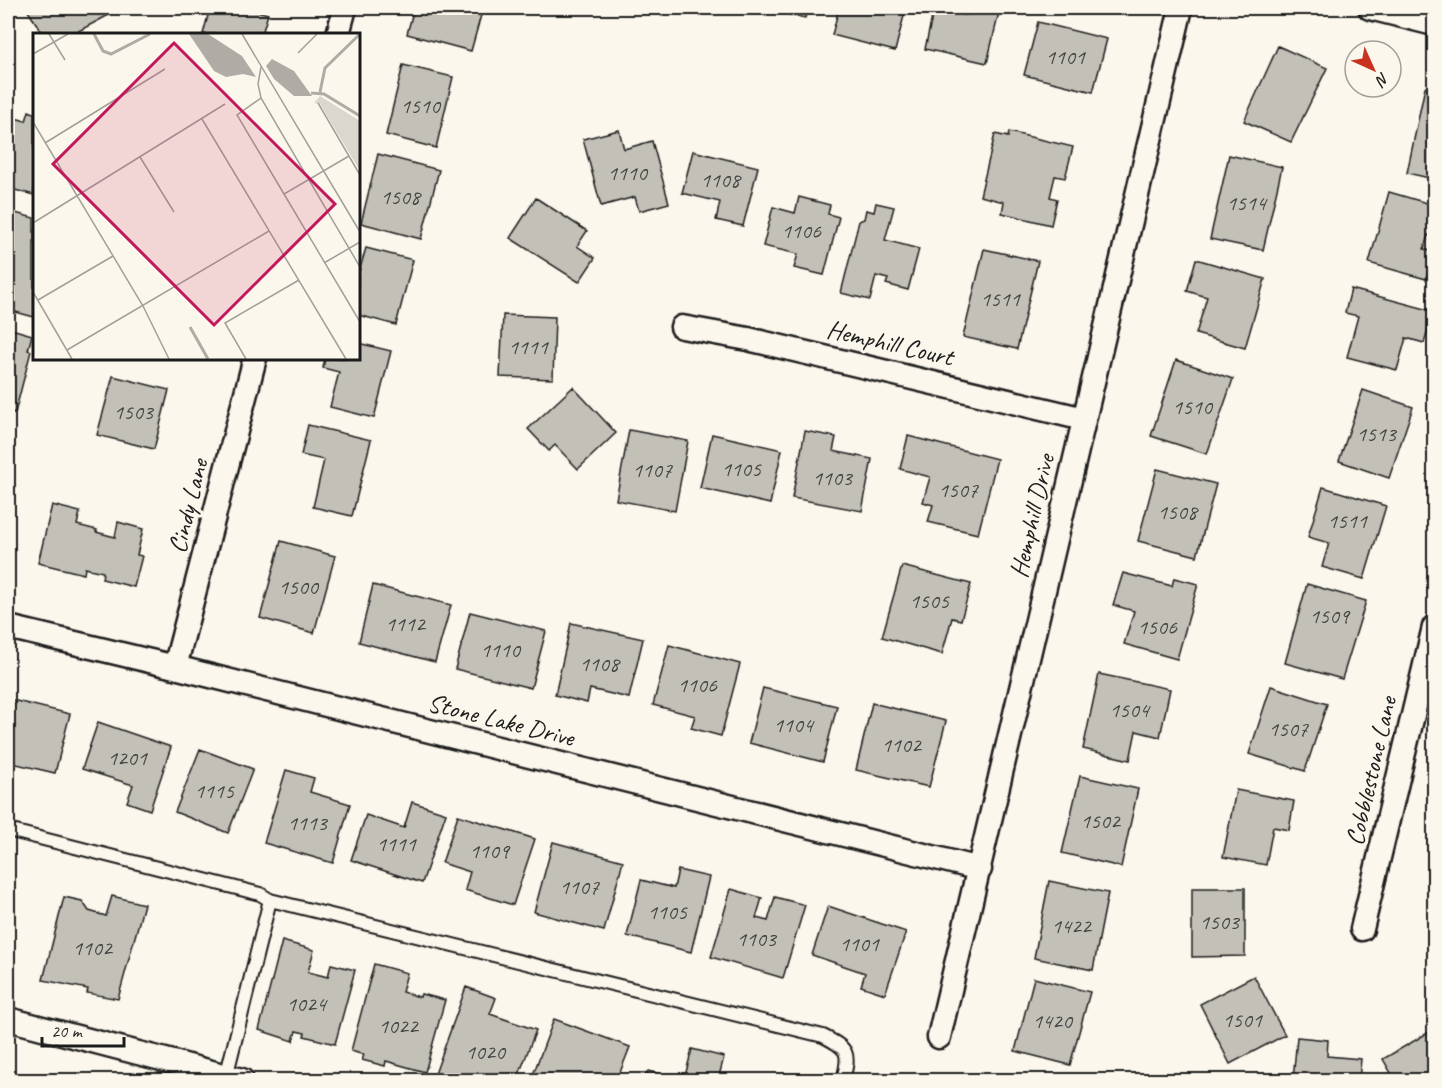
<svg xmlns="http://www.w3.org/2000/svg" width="1442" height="1088" viewBox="0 0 1442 1088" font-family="Caveat,sans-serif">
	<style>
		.building { fill: #c3c0b8; stroke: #1c1c1c; stroke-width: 1.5 }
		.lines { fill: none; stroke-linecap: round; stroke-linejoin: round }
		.lane-casing { stroke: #1c1c1c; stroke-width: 16 }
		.street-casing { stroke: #1c1c1c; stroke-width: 27 }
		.lane { stroke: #fbf7ec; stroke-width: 12 }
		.street { stroke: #fbf7ec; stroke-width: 22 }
		.labels { text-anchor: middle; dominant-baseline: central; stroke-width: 6; stroke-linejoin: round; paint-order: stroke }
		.number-label { font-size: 22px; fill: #464543 }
		.street-label { font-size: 26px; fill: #1c1c1c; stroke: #fbf7ec }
		.inset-river { fill: none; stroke: #afaca5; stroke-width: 3 }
		.inset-road { fill: none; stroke: #a29f99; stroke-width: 1.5 }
		.view { fill: #c2185b; fill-opacity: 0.15; stroke: #c2185b; stroke-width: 3 }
		.inset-edge { fill: none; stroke: #1c1c1c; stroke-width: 3 }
	</style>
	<rect width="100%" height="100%" fill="#fbf7ec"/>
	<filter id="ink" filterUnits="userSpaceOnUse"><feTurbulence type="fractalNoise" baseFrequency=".0167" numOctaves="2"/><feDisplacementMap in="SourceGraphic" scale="12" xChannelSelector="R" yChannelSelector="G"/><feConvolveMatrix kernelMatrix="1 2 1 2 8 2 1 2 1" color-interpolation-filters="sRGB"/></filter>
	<g filter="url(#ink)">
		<path class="building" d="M26 8H122L73 34H63L60 31 54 34H43Z
			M210 8H246L268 14 262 34H203Z
			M414 8 432 10 433 8H483L471 51 407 34Z
			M757 8H808L805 18Z
			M839 8H906L895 51 832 35Z
			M934 8 966 15 968 8H1000L987 63 925 49Z
			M1038 22 1107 39 1093 92 1024 75Z
			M1278 46 1327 68 1291 142 1244 121Z
			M403 65 453 77 436 148 386 135Z
			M1425 87 1434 89V179L1407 173Z
			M29 111 34 113V195L11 189 13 180 8 179V131L11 117 26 121Z
			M619 130 624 149 652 141 669 203 639 211 635 197 601 206 583 139Z
			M1009 132 1073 147 1065 178 1055 176 1050 197 1057 199 1051 225 1002 213 1004 202 980 196 995 134 1008 137Z
			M693 151 758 167 743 226 716 220 720 202 682 193Z
			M378 154 439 170 421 239 361 223Z
			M1229 155 1282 167 1263 250 1210 239Z
			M1389 192 1434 205V237L1428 235 1424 249 1433 252 1426 279 1369 263Z
			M799 197 830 205 828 214 839 217 824 275 794 268 798 254 763 246 773 207 795 213Z
			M536 198 587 231 577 246 595 258 579 282 510 238Z
			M876 203 894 207 885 240 919 249 908 290 886 284 888 279 876 276 870 300 841 293 859 221 864 219 866 210 874 212Z
			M8 211 34 218V317L8 310V255L11 244 8 243Z
			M366 248 413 260 396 325 358 315V275Z
			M984 249 1038 261 1017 349 963 337Z
			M1196 259 1265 279 1245 348 1196 334 1207 297 1187 291Z
			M1351 289 1433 311 1424 343 1406 338 1397 370 1347 357 1358 316 1345 313Z
			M503 315 555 317 553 379 500 377Z
			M8 328 32 335 28 350 31 351 15 413 12 412 8 427Z
			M358 343 391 351 374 418 330 407 339 372 323 368 325 358H358Z
			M1176 360 1233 379 1207 454 1151 436Z
			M113 376 169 390 154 449 97 435Z
			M573 387 616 433 578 469 555 445 549 451 528 429Z
			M1363 390 1413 407 1389 478 1339 461Z
			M308 425 371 440 352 516 313 507 324 460 301 455Z
			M629 430 688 441 675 511 616 500Z
			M805 431 836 437 833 451 872 459 862 511 792 498Z
			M712 434 782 450 770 504 700 488Z
			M908 436 997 459 978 534 928 522 933 505 923 502 930 477 900 469Z
			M1157 469 1216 484 1197 556 1138 541Z
			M1323 487 1386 506 1364 579 1322 567 1329 543 1308 537Z
			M52 505 80 512 77 525 97 530 96 532 115 537 118 522 143 529 137 555 142 556 134 587 102 579 103 572 85 568 84 574 38 563Z
			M281 541 335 556 314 633 260 618Z
			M902 566 971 584 961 620 952 618 942 654 882 637Z
			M1123 573 1172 586 1174 578 1198 584 1177 659 1124 644 1134 611 1113 605Z
			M1307 584 1366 601 1342 679 1285 663Z
			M373 585 451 605 435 662 359 642Z
			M470 612 546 631 531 688 455 669Z
			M571 623 643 639 629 698 590 689 587 703 555 695Z
			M669 645 740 664 721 736 691 728 695 716 653 705Z
			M1099 674 1170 689 1160 737 1136 731 1130 760 1083 749Z
			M1271 686 1327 704 1305 771 1249 754Z
			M763 688 837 706 823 762 749 743Z
			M8 699 70 714 55 773 8 762Z
			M872 703 946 721 929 787 856 770Z
			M98 722 171 747 150 810 127 802 133 785 82 769Z
			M200 749 253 769 228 833 175 812Z
			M286 770 314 778 310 792 350 804 333 863 264 843Z
			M1080 776 1138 789 1121 867 1062 853Z
			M1236 790 1294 801 1289 830 1273 827 1266 865 1223 857Z
			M412 802 446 813 422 883 351 860 366 815 404 828Z
			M458 815 535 839 513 905 465 890 470 872 442 863Z
			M553 842 623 861 604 931 534 912Z
			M678 870 709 877 691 952 627 936 641 880 674 888Z
			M1049 881 1108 893 1093 970 1034 958Z
			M1192 888H1245V956L1192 957Z
			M731 889 762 898 756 918 768 921 775 897 805 905 783 978 711 957Z
			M112 896 144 904 118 999 87 993 88 989 43 980 64 897 82 901 89 911 106 916Z
			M828 906 906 932 885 994 861 986 865 973 812 955Z
			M282 941 314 950 308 972 328 977 331 964 355 970 335 1044 304 1036 305 1033 296 1031 293 1041 259 1030Z
			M374 964 407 973 402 992 420 997 421 994 445 1000 425 1072 386 1061 385 1066 362 1060 364 1055 351 1051Z
			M1254 976 1285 1035 1230 1064 1200 1004Z
			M1034 978 1090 992 1070 1065 1015 1051Z
			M466 987 496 998 490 1014 536 1030 517 1080H455L435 1074Z
			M554 1019 630 1047 617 1080H531Z
			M1431 1031 1434 1036V1080H1395L1383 1059Z
			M1297 1037 1328 1040 1327 1056 1361 1059 1359 1080H1293Z
			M692 1049 724 1057 718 1080H684Z
			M648 1071 683 1080H640Z"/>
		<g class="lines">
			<defs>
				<path id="lane" d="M8 830 260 894 270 900 226 1077
					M270 900 823 1036C849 1049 850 1053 843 1080"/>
				<path id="street" d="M1370 8 1434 24
					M338 34 345 8
					M682 327 748 339 1084 419
					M8 627 175 667 980 869
					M175 667 255 358
					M1362 929 1434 627
					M8 1019 242 1080
					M939 1037 1181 8"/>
			</defs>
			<use href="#lane" class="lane-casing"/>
			<use href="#street" class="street-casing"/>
			<use href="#lane" class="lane"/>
			<use href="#street" class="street"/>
		</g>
	</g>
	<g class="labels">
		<g class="number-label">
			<text x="1065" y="57">1101</text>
			<text x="420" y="106">1510</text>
			<text x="627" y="173">1110</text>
			<text x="720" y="180">1108</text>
			<text x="400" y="197">1508</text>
			<text x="1246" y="203">1514</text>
			<text x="801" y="231">1106</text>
			<text x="1000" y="299">1511</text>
			<text x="528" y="347">1111</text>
			<text x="1192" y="407">1510</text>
			<text x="133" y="412">1503</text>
			<text x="1376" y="434">1513</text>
			<text x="741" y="469">1105</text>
			<text x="652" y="470">1107</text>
			<text x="832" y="478">1103</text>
			<text x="958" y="490">1507</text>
			<text x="1177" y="512">1508</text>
			<text x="1347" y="521">1511</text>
			<text x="298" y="587">1500</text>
			<text x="929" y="601">1505</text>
			<text x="1329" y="616">1509</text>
			<text x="405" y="624">1112</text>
			<text x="1157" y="627">1506</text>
			<text x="500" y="650">1110</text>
			<text x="599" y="664">1108</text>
			<text x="697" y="685">1106</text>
			<text x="1129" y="710">1504</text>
			<text x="793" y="725">1104</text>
			<text x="1288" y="729">1507</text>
			<text x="901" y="745">1102</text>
			<text x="127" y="758">1201</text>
			<text x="214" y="791">1115</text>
			<text x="1100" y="821">1502</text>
			<text x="307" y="823">1113</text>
			<text x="396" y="844">1111</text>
			<text x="489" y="851">1109</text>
			<text x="579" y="887">1107</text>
			<text x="667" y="912">1105</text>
			<text x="1219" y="922">1503</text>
			<text x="1071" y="926">1422</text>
			<text x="756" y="939">1103</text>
			<text x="859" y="944">1101</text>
			<text x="92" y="948">1102</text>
			<text x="306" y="1004">1024</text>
			<text x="1242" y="1020">1501</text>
			<text x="1052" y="1021">1420</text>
			<text x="398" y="1026">1022</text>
			<text x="485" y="1052">1020</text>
		</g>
		<g class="street-label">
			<text transform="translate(890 343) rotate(13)">Hemphill Court</text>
			<text transform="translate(188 506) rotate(-76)">Cindy Lane</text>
			<text transform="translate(1032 516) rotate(-77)">Hemphill Drive</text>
			<text transform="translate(501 720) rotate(14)">Stone Lake Drive</text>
			<text transform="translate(1371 771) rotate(-77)">Cobblestone Lane</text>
		</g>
	</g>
	<g transform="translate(33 33)">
		<rect width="327" height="327" fill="#fbf7ec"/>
		<path d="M287 63 327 88V138L287 71 281 70Z" fill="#dad7ce"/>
		<path d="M156 1H175L209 23 223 44 210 41 193 44 181 38ZM239 26 261 38 279 63H261L241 46 233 33Z" fill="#afaca5"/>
		<path class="inset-river" d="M61 1 70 18 78 21 117 1M287 59 292 35 327 1M278 60 291 61 327 83M157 294 175 326"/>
		<path class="inset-road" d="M16 1 32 27M209 1 327 199M265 20 284 1M0 21 35 1M228 34 225 51 228 65 327 234M228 65 204 82 251 161M285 70 327 142M169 86 313 326M0 89 110 273 136 326M12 110 132 36M316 123 251 161 327 289M107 124 141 179M0 190 192 71M291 230 327 209M0 259 39 326M5 267 80 223M34 317 236 198M213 326 192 290 266 247"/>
		<path class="view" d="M141 10 302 171 181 292 20 131Z"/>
		<rect width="327" height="327" class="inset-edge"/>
	</g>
	<rect width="1442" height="1088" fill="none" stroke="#fbf7ec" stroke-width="30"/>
	<rect x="15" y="15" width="1412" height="1058" fill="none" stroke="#1c1c1c" stroke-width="2" filter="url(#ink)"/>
	<g transform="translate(1373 69) rotate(135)"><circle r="28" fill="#fbf7ec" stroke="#a29f99" stroke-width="1.5"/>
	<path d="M0-4.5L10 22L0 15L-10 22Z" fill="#c8321e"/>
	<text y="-9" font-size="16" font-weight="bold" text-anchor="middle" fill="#1c1c1c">N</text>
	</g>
	<path d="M42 1037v9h82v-9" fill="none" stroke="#1c1c1c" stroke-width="3"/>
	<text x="51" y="1037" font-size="18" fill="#1c1c1c" stroke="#fbf7ec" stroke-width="4.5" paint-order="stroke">20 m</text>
</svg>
